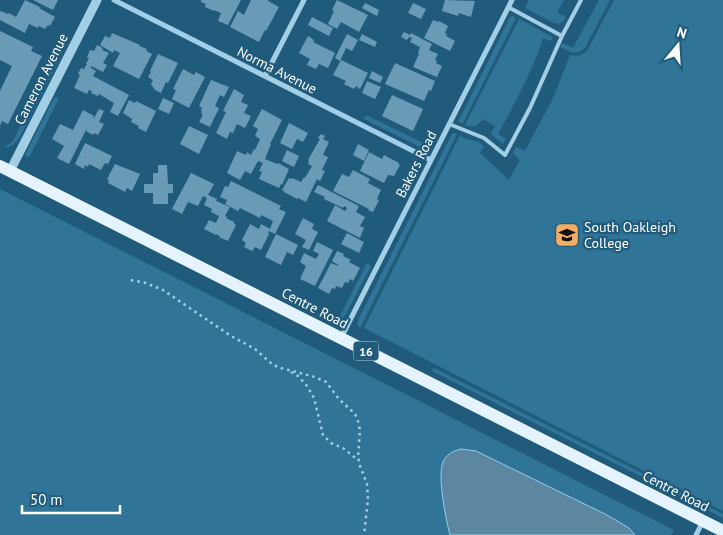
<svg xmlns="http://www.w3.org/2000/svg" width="723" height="535" viewBox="0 0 723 535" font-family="'PT Sans',sans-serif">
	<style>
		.green { fill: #307498 }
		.water { fill: #5d87a0; stroke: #96cce8 }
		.building { fill: #6a9bb6 }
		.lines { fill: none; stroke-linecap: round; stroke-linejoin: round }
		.path { stroke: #a3cfe6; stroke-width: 2.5; stroke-dasharray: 2.5 4; stroke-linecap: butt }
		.service { stroke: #a3cfe6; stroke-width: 4 }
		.minor { stroke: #a3cfe6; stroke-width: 5 }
		.tertiary { stroke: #a3cfe6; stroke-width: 9 }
		.primary { stroke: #e4f3fd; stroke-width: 12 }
		.labels { text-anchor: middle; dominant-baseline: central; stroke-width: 4.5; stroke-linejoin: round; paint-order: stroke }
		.shield { fill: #205b7c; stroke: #bcced8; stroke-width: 1 }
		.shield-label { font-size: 12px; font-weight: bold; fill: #fff }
		.street-label { font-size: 14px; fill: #fff; stroke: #205b7c }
		.poi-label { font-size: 14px; fill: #fff; stroke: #205b7c; text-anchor: start }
	</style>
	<rect width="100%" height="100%" fill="#205b7c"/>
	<path class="green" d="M529 0H564L557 12 566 17C562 22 561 25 554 23L525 8Z
		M599 0H610L585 48C575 56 570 52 560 47L563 43 573 48Z
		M614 0H723V511L364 328 460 135C467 142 479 138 484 147L480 153 509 180 520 160 513 153 516 147 525 151 553 98 570 55C577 57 582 55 587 51Z
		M512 16 516 18 463 123 459 122V120L510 17Z
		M519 19 552 37V40L550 41 543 38C532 72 515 103 498 134L506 139 503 144 491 134 495 126 483 119C477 126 475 128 465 125Z
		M59 49 63 51V52L20 137 13 145 6 148 5 147 13 141Z
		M57 97 59 98 30 156 26 158V153L54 98Z
		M366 115 423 143 420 147 364 119Z
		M454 133 457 134 360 328 357 324 359 318 452 134Z
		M0 189 674 530 671 535H0Z
		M367 263 371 266 347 312 342 319 340 317 341 314Z
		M434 368 723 514V518L432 371Z"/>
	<path class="water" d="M461 449 476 451 607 515 629 528 635 535H450C446 519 436 473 444 460 448 453 454 451 461 449Z"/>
	<path class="building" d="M25 0 40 7 39 8 55 17 50 26 48 25 45 29 39 26 38 28 29 24 25 33 0 20V11L8 14 9 13 16 17Z
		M33 0H58L53 10Z
		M201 0H241L228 25 218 21 221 13 214 10V11L205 7 206 4 201 2Z
		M251 0H268V1L279 7 266 31 265 30 259 42 230 27 238 11 244 15Z
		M337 0 368 15 359 32 341 22 337 29 328 24 334 11 332 10Z
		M445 0 475 1 471 17 459 13 458 16 442 11Z
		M365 3 379 10 377 16 362 8Z
		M413 3 426 9 421 19 408 13Z
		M312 17 333 28 329 36 308 25Z
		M433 20 438 22 439 21 448 26 445 33 447 34 446 36 455 41 450 51 424 38Z
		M0 31 33 47 31 51 42 56 8 124 2 121 0 126V91L12 66 0 60Z
		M404 32 410 35 411 33 432 44 429 50 438 54 435 60 437 61 436 63 442 66 437 77 413 67 419 54 418 53 420 47 410 42 412 38 409 37 407 40 401 37Z
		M112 33 140 45 139 46 147 49 146 51 152 54 139 79 113 66 120 53 114 50 113 53 100 45 105 36 110 38Z
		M347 34 358 40 352 51 346 48 340 61 335 58Z
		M362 34 377 42 375 47 359 40Z
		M308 36 314 40 313 42 335 53 328 68 319 64 316 69 307 65 310 59 299 53Z
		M97 45 103 48 102 50 109 53 103 63 107 65 103 72 91 66V68L96 71 93 76 129 95 118 116 110 112 114 103 99 94 98 96 91 93 92 91 89 90 87 94 74 88 80 75 78 74 81 68 84 69 87 64H86L89 58 87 57 90 50 94 51Z
		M158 54 178 63 168 83 166 82 161 93 155 90 151 84 153 80 148 77 151 72 150 71Z
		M341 60 368 73 360 89 356 86 354 89 344 84 346 81 333 75Z
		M395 63 435 81 431 91 429 90 424 101 385 84Z
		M183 69 194 75 196 72 205 77 189 108 172 99 176 90 173 89Z
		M372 71 383 77 380 83 369 78Z
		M211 80 229 87 224 97 220 95 215 106 219 108 210 127 199 122 203 115 201 114 202 112 201 111 202 108 199 106Z
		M367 81 381 87 375 99 362 93Z
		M234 89 244 95 241 102 248 105 244 113 251 116 245 128 237 124 233 133 230 132 227 139 216 133 226 112 223 111Z
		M392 95 423 109 413 131 382 116Z
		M163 98 174 103 169 114 158 109Z
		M129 100 135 103 136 101 156 111 146 132 138 128 139 126 131 122 132 119 123 113Z
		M99 109 104 111 99 122 104 124 98 135 94 133 93 135 86 131 88 126 69 164 57 158 64 146 52 139 60 124 73 130 83 110 94 116 93 118H94Z
		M262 109 282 120 270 144H271L265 159 277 164 278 163 289 169 282 185 281 184 279 188 259 179 262 172 259 171 263 163 258 161 251 174 245 171 240 180 227 173 237 151 246 155 247 152 251 155 254 149 255 150 260 139 255 136 258 129 253 126Z
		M289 123 308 133 303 142 297 139 292 149 280 143Z
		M189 126 208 135 199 154 180 144Z
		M321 134 325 136 323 139 329 142 323 155 328 157 322 170 325 171 320 181 317 179 306 202 298 198 297 199 284 192H285L282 190 289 178 292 179V178L301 182 304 177 305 178 312 166 308 164 309 161 308 160 320 139 318 138Z
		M85 143 112 156 108 164 105 163 101 170 89 164 88 167 85 165 84 169 75 164Z
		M358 144 369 150 364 161 353 155Z
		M287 150 299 156 294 167 282 161Z
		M369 152 382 159 384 155 399 163 398 164 400 165 394 176 388 175 384 183 360 171Z
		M115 164 140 174 132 191 127 188 125 192 108 183 109 180 107 179Z
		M158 165H167L168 184H173V193H168V204H153V193H144V184H153V173H158Z
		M353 170 370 179 368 183 381 190 377 199 379 200 373 212 368 210 369 209 333 191 342 174 349 177Z
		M191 173 214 184 208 195 217 199 216 201 230 207 225 216 227 217 226 218 234 222V224L236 225 228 241 219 237 220 236 216 234V235L204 229 209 220 216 223 219 216 211 212 212 209 204 205 207 198 203 196 198 206 188 202 182 214 172 209Z
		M231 181 281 206 279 209 286 212 275 234 269 231 268 233 269 234 261 250 255 247 252 251 244 247 246 243 242 240 250 224 259 229 261 224 270 229 273 221 261 215 260 218 240 208 238 211 225 204 227 200 220 197 225 186 228 187Z
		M318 185 359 206 356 212 365 217 360 226 364 228 360 238 327 221 335 205 345 211 347 208 344 206 343 208 324 199 325 197 314 192Z
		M303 218 314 224 312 229 318 232 309 250 302 247 306 240 295 234Z
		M347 233 364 242 359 253 341 244Z
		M276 234 298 245 293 255 287 252 281 265 265 257Z
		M317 242 333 250 315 286 300 279 306 266 300 262 304 253 316 259 319 254 313 251Z
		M337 251 344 254 343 256 351 260 349 262 360 268 353 281 350 279 348 283 345 282 342 288 336 286 335 289 332 288 329 294 318 288 331 263 338 266V265L332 261Z"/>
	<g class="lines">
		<path class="path" d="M131 280 146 283 163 290 231 336 255 349 273 365 281 368 315 377 326 382 339 399 355 414 358 421 360 430 358 457 360 466 367 484 368 499 364 535
			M291 372 298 376 307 386 314 398 323 435 331 443 343 448 358 460"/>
		<path class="service" d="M562 36 581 0
			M449 124 484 138 505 155 530 108 562 36 508 7"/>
		<path class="minor" d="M114 0 431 160
			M265 76 304 0
			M341 338 512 0
			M696 535 703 521"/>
		<path class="tertiary" d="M10 171 97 0"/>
		<path class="primary" d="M0 166 723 531"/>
	</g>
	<defs>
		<symbol id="school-square" viewBox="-11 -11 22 22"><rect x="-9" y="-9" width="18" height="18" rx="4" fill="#f3ad63" stroke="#205b7c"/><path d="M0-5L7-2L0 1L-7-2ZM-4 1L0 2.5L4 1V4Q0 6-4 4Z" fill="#111"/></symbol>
	</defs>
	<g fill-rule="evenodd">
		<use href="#school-square" x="553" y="221" width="28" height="28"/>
	</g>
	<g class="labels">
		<rect class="shield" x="353.5" y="341.5" width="25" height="19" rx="4"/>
		<g class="shield-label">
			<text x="366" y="351">16</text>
		</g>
		<g class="street-label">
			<text transform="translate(277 70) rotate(27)">Norma Avenue</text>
			<text transform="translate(41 79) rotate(-63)">Cameron Avenue</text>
			<text transform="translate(416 164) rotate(-63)">Bakers Road</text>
			<text transform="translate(315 308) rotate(27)">Centre Road</text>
			<text transform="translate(676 491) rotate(27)">Centre Road</text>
		</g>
		<g class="poi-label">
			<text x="584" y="227">South Oakleigh<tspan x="584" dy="16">College</tspan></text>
		</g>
	</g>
	<g transform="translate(678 45) rotate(18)" stroke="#205b7c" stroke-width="4" paint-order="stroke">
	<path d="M0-4L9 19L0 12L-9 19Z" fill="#ffffff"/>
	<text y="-8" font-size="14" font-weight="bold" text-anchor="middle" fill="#ffffff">N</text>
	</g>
	<path d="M22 505v8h98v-8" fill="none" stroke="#ffffff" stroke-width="2.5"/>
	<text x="30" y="505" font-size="15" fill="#ffffff" stroke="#205b7c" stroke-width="4" paint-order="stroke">50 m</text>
</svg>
